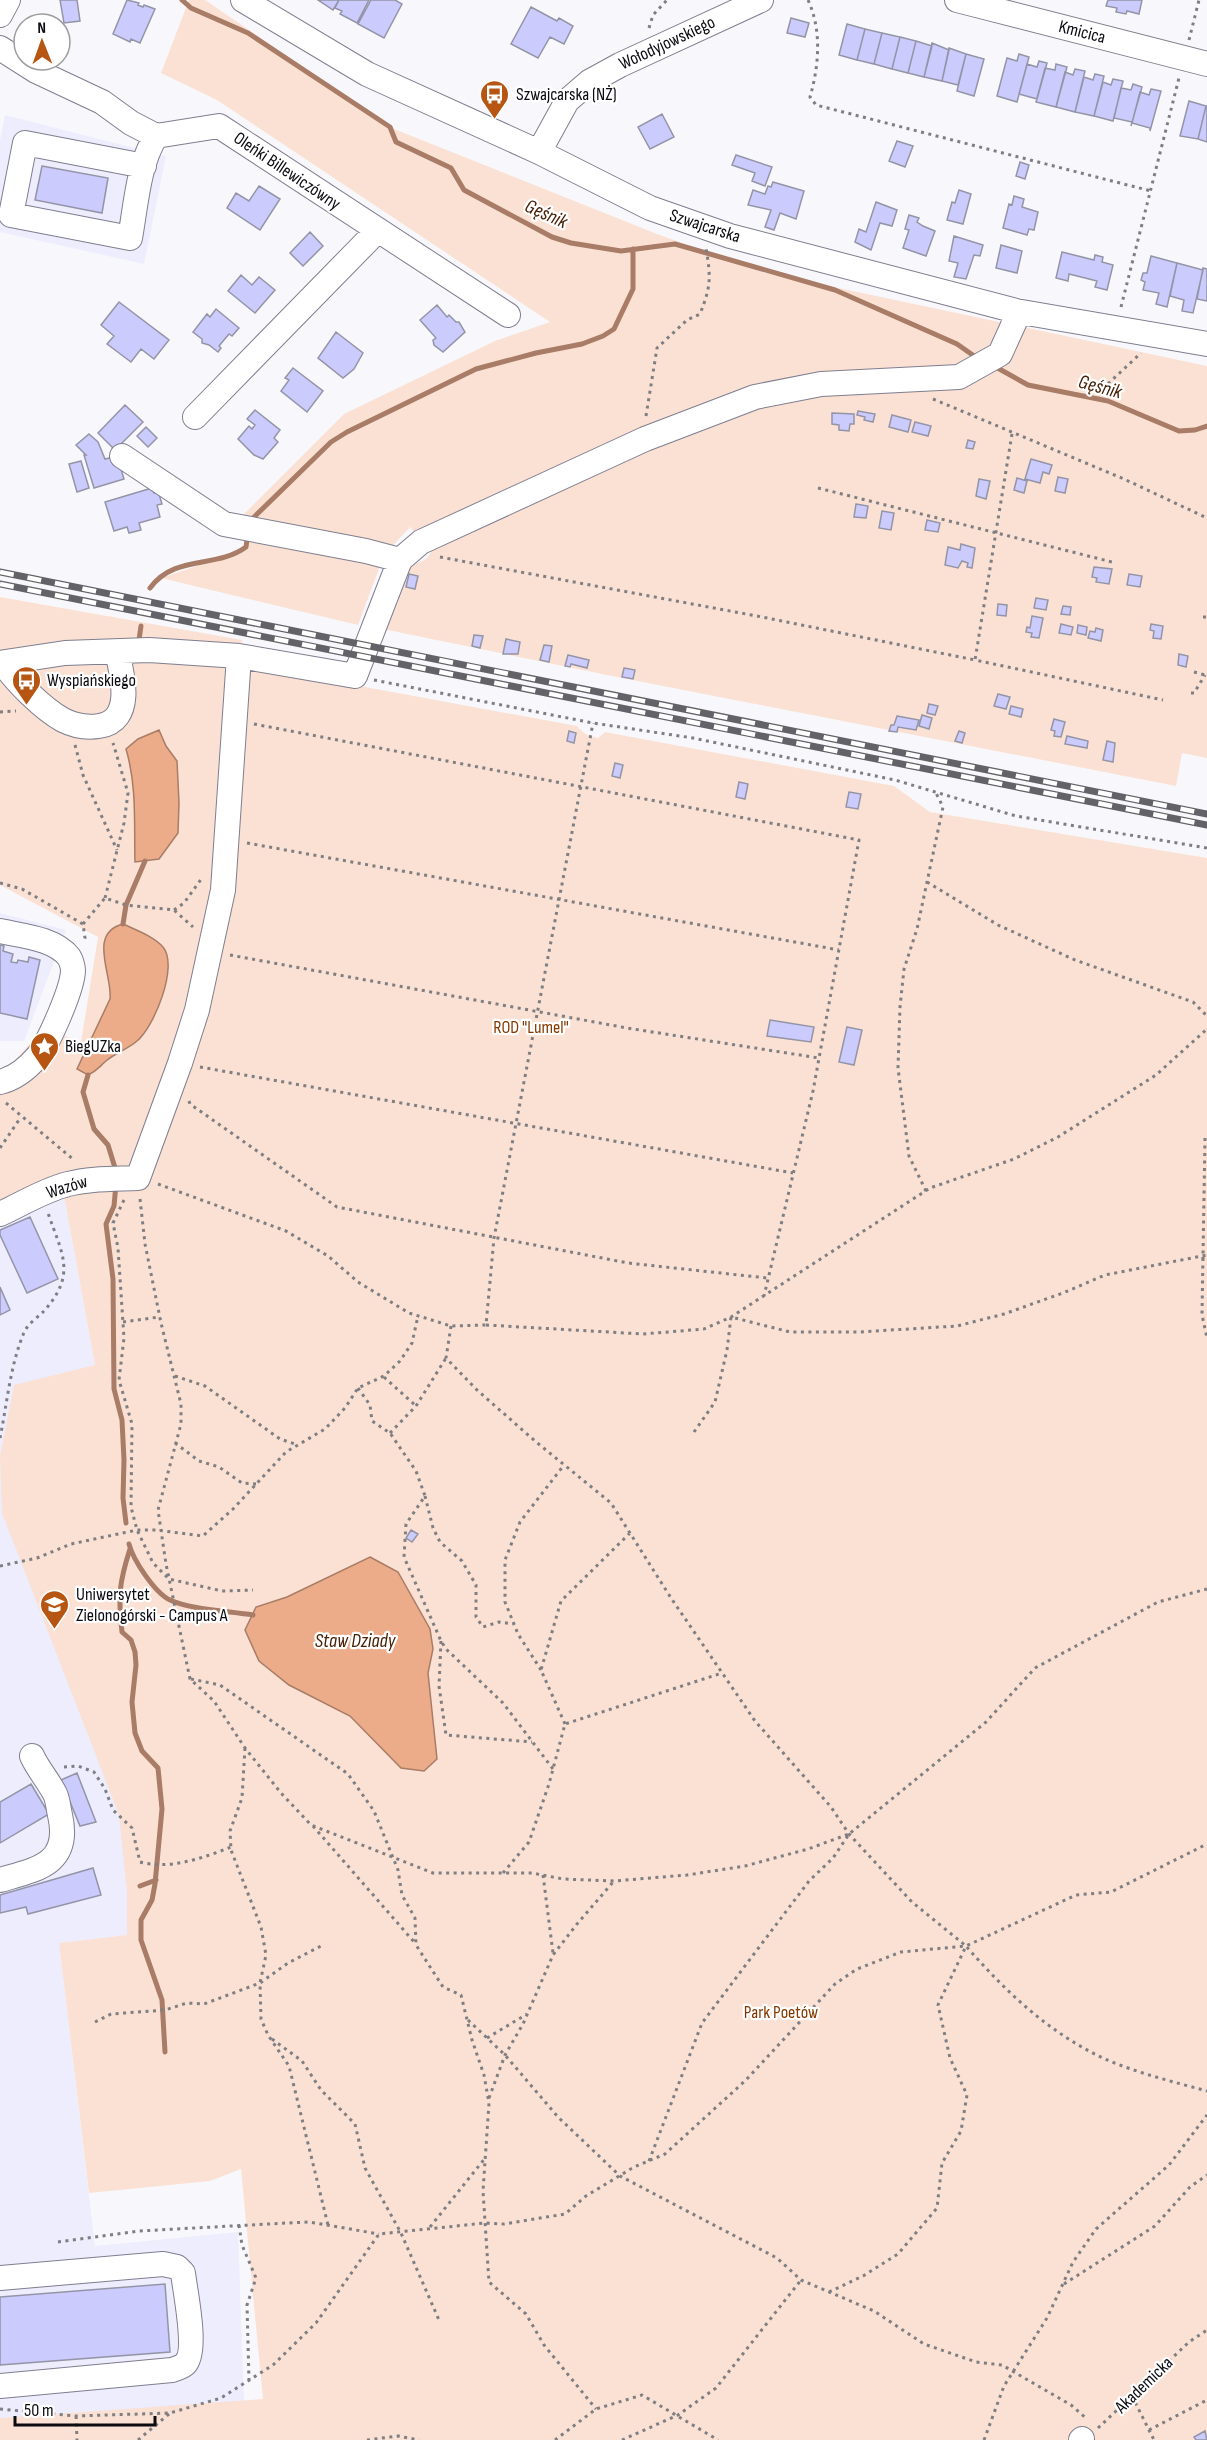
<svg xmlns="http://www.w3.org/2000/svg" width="1207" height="2440" viewBox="0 0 1207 2440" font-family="'Sofia Sans Condensed',sans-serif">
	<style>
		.built { fill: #ededfe }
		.green { fill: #fae1d4; fill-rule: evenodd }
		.water { fill: #ecac8a; stroke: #a87c66; stroke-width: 1.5 }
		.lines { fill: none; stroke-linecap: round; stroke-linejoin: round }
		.stream { stroke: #a87c66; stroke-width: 5 }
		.building { fill: #cccbfe; stroke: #9494a7; stroke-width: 1.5 }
		.minor-casing { stroke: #7f7e90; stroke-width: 26 }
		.path { stroke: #7e7e83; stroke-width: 3; stroke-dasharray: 3 4.5; stroke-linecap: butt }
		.minor { stroke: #fff; stroke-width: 24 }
		.rail-casing { stroke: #626268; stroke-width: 7 }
		.rail { stroke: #fff; stroke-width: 4.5; stroke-dasharray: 14; stroke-linecap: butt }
		.labels { text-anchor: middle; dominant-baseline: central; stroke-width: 4.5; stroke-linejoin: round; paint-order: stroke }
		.street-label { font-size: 18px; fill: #0b0b11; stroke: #fff }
		.poi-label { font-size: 18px; fill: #0b0b11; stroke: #fff; text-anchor: start }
		.park-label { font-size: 18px; fill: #843900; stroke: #fff }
		.water-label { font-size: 20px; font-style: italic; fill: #482006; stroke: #fff }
	</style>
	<rect width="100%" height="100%" fill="#f8f8fc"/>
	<path class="built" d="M5 115 166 156 144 264 0 232V140Z
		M0 913 66 930 24 1041H0Z
		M63 1189 95 1365 127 1892V1935L59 1943 95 2246 238 2232 245 2428 132 2440H0V1219Z"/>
	<path class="green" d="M189 0H205L394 129 657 234 763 272 1207 366V758L1182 753 1176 786 607 675 383 629C390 613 399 576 412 566 421 559 425 564 431 552L410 527 384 555 358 625 161 578 247 549 236 522 344 414 495 341 550 322 217 100 161 73Z
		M0 597 242 640 240 653 0 656Z
		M90 659 230 662 577 726C584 734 588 736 598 738L605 732 894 786 930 812 1207 858V2440H0V2418L263 2399 241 2169 210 2181 89 2193 59 1943 127 1935V1892L119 1815 2 1513 0 1456 14 1385 95 1365 63 1190 0 1215V1077L44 1028 81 1042 98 937 0 885V677L50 665ZM166 746 177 761 134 840C135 809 135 780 126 749ZM287 1597 433 1649 401 1768 350 1716 289 1685 259 1661 245 1631 256 1608Z"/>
	<path class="water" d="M159 730 166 746 177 761 179 803 178 833 159 859 135 862C134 824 137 786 126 749L138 739Z
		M123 924C136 930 153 936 163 947 179 966 154 1027 137 1041 128 1049 115 1053 106 1061 99 1067 97 1071 88 1075L77 1069 110 999C113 976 87 933 123 924Z
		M370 1557 398 1572 430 1629 433 1649 428 1673 437 1759 424 1771 401 1768 350 1716 289 1685 259 1661 245 1630 256 1607 287 1597Z"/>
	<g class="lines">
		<path class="stream" d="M182 0 191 8 248 33 390 127 396 142 451 168 464 190 552 237 571 243 621 251 675 244 835 290 957 344 977 358
			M994 366 1028 385 1108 401 1179 431 1195 430 1207 426
			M250 521 331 442 347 432 476 369 536 353 582 344 603 336 614 329 633 289V249
			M150 588C175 554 216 569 246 547L248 533
			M139 640 141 626
			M123 924 126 905 145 861
			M88 1075 83 1092 94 1129 108 1145 116 1171
			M116 1184 114 1206 106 1224 113 1279 114 1389 122 1420 124 1460 123 1498 126 1523
			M129 1544C133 1560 155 1593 170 1600 192 1610 228 1611 253 1615
			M130 1549C119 1583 118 1596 122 1632L131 1640 135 1652 136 1665 132 1702 135 1733 142 1751 158 1768 162 1809 155 1884 152 1900 141 1920V1940L162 2000 165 2052
			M140 1886 156 1880"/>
	</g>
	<path class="building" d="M60 0H77L80 21 64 23Z
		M127 0 139 3 138 5 143 7 144 5 155 9 140 43 131 39 130 42 113 34Z
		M318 0H339L333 10Z
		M339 0H369L357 23 340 14 342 11 335 8Z
		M371 0H395L402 4 384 38 358 24Z
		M1108 0H1142L1139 14 1127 11 1126 14 1116 12 1117 8 1106 6Z
		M531 7 557 21 559 18 573 26 564 44 550 37 538 58 511 44Z
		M791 18 809 23 805 37 787 33Z
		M847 24 865 29 857 60 839 55Z
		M865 29 882 33 874 64 857 60Z
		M882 33 900 37 892 69 874 64Z
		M900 37 916 41 908 73 892 69Z
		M916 41 932 46 924 77 908 73Z
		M932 43 949 50 942 81 924 77Z
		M949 48 966 54 958 85 942 81Z
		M966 54 984 59 974 96 957 91Z
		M1019 54 1029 57 1017 102 997 96 1007 58 1017 61Z
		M1039 61 1047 63 1037 99 1019 94 1027 64 1037 67Z
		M1056 64 1067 67 1056 107 1036 102 1045 68 1055 70Z
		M1075 69 1085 71 1075 112 1056 107 1065 72 1073 75Z
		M1095 74 1104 76 1094 116 1075 112 1084 77 1093 80Z
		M1113 79 1123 81 1113 121 1094 116 1103 82 1111 85Z
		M1133 84 1142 87 1131 126 1132 122 1114 118 1121 88 1131 90Z
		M1151 89 1161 91 1150 131V128L1132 123 1140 92 1149 95Z
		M1189 101 1206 106 1198 139 1180 136Z
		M1206 106H1207V142L1198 139Z
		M662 114 674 137 650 149 638 127Z
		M897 141 913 146 905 167 889 161Z
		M736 155 772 167 765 186 752 181 755 173 732 165Z
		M1020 162 1029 165 1025 179 1016 176Z
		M42 166 108 178 102 213 35 200Z
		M773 182 804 191 796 219 780 213 774 230 765 227 771 210 748 205 753 190 765 194 768 186 771 187Z
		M259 186 280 199 260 230 227 208 236 193 249 201Z
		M959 190 971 194 963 224 947 220 952 202 955 203Z
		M1014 196 1024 199 1022 207 1038 212 1034 230 1029 229 1027 235 1003 228 1009 204 1012 205Z
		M876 202 897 210 892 226 880 223 871 250 855 242 859 229 866 232Z
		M909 215 919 218 917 222 923 226 935 231 926 256 903 248 909 230 905 229Z
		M310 232 323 246 303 266 290 253Z
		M954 236 983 245 980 256 974 255 966 279 954 277 958 263 949 261Z
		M1001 245 1022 251 1017 273 996 268Z
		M1062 252 1094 260 1095 255 1103 257 1102 262 1113 265 1107 290 1095 287 1097 281 1069 274 1068 281 1056 278Z
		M1151 256 1177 263 1167 307 1156 304 1159 293 1143 290 1145 282 1141 280 1143 273H1147Z
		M1177 263 1203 270 1193 313 1182 311 1184 300 1170 296Z
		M1203 268 1207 269V301L1197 299Z
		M241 275 252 285 259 277 275 290 255 313 228 291Z
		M119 302 169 340 154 359 141 349 131 362 107 344 114 336 101 325Z
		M437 305 447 317 449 315 456 322H459L465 332 443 352 434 345 433 340 436 338 420 320Z
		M216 309 239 328 232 336 229 334 219 346 221 348 218 352 209 345 202 343V339L193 332 207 314 210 317Z
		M336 332 363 353 354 369 343 378 318 358Z
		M293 368 323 391 307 412 281 391 289 380 285 378Z
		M125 405 143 422 115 450 98 433Z
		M255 410 280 430 274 438 278 442 263 459 254 455 238 439 249 426 252 429 255 425 247 419Z
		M858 411 875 414 873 422 864 420 865 417 857 415Z
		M832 413 854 414V424H850L849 431 839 430V425L832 424Z
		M892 415 911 420 908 432 889 427Z
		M915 422 931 426 928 436 912 432Z
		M146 427 157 438 148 447 137 436Z
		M89 434 98 442 105 459 117 456 124 479 94 488 84 455H86L76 445Z
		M968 440 975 442 973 449 966 448Z
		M1031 459 1052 465 1049 474 1043 472 1040 483 1025 479Z
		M81 461 89 488 77 492 69 464Z
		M1058 477 1068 479 1065 493 1055 491Z
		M1017 478 1027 481 1024 493 1014 490Z
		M979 479 990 481 986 499 976 496Z
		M152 488 154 493 158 491 162 504 157 505 160 517 139 523 141 530 129 533 127 527 114 531 105 502Z
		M856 504 868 506 866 518 854 517Z
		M882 511 894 513 891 530 879 528Z
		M927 520 940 523 938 532 925 530Z
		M961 544 975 548 972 568 967 567 968 563 962 561 958 568 945 565 948 547 960 550Z
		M1094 567 1112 569 1109 584 1096 582 1097 578 1092 577Z
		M409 574 418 576 415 589 406 587Z
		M1129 574 1142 576 1140 587 1127 585Z
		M1036 598 1048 600 1046 610 1034 608Z
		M998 604 1007 605 1006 616 997 615Z
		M1063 606 1071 607 1070 615 1061 614Z
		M1032 616 1043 618 1039 638 1031 637 1032 633 1026 632 1027 627 1030 628Z
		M1061 624 1073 627 1071 635 1059 633Z
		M1151 624 1163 626 1161 639 1153 638 1154 631 1150 630Z
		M1078 625 1087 627 1086 635 1077 633Z
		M1096 628 1103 630 1101 641 1088 638 1090 631 1095 632Z
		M474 635 483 636 480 648 472 646Z
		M506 639 520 642 518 654H503Z
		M544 645 552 646 549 662 540 660Z
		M1179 654 1188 656 1186 667 1178 665Z
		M568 655 589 660 587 668 571 664 570 667 565 666Z
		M624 668 635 670 633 679 622 677Z
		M998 694 1010 697 1006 709 994 706Z
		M929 704 938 706 935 715 927 713Z
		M1011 706 1023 709 1021 717 1009 714Z
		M922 715 932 718 929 729 919 726Z
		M897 716 919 720 916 730 898 727 897 732 889 731 891 725H894Z
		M1054 719 1065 722 1061 737 1054 736 1055 731 1051 730Z
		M569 731 576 733 574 743 567 741Z
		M959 731 965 733 962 743 955 741Z
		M1067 736 1088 741 1087 748 1065 744Z
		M1107 741 1115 743 1113 762 1103 760Z
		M615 763 623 765 620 778 612 776Z
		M739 782 748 784 745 799 736 797Z
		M849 792 861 794 858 809 846 807Z
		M0 945 4 946 3 951 13 954 11 962 17 963 18 960 28 962 29 957 40 960 27 1019 0 1013Z
		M770 1020 814 1027 811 1042 767 1036Z
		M847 1027 862 1030 854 1065 839 1062Z
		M30 1217 58 1279 27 1293 0 1235V1230Z
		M0 1287 10 1310 0 1315Z
		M411 1530 418 1534 412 1542 406 1538Z
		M77 1773 96 1822 80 1826 61 1780Z
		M31 1784 49 1814 0 1843V1802Z
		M93 1868 101 1895 28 1914 26 1907 0 1913V1895Z
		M165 2284 170 2352 0 2365V2297Z
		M1205 2431 1207 2440H1196L1194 2437Z"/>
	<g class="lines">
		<defs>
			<path id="minor" d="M243 0 367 74 539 152 650 208 730 236 1016 311 1207 344
				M957 0 1207 64
				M0 15 8 0
				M0 48 36 71 102 102 131 123 156 136 219 126 508 315
				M539 152 567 101 589 82 620 65 761 0
				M144 166 25 143 11 215 130 238C136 205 138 165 156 136
				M195 417 377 231
				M122 456 224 524 366 551 400 560
				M0 663 65 653 149 650 239 656 355 676 400 560 421 542 645 439 755 397 821 384 959 377 1000 354 1015 321 1016 311
				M3 663C15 681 43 709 63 720 75 726 86 728 99 726 134 721 123 676 117 652
				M0 931C22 936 54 938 69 957 71 960 73 967 73 970 73 988 49 1042 38 1056 27 1069 16 1078 0 1082
				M0 1214C22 1204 44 1190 68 1184 91 1178 114 1179 138 1178L180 1063 197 1010 223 890 239 656
				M0 1880C38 1869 71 1864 60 1815 58 1807 58 1798 54 1792 47 1779 38 1769 32 1756
				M0 2278 163 2264 177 2267 183 2273C185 2291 198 2351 185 2364 182 2367 175 2369 172 2370L0 2386
				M1081 2440 1082 2439"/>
		</defs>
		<use href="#minor" class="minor-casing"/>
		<path class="path" d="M808 0C822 30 819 66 810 97L816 105 1151 191
			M649 28 653 15 667 0
			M1189 40 1199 0
			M1121 307 1179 78
			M1097 394 1141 353
			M933 399 1124 479 1207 518
			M646 416 657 348 687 320 700 314C711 286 711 278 706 248
			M1012 434 975 660 1163 700
			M818 488 1112 562
			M440 557 762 617 975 660
			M1203 617H1207
			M1194 672 1205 675
			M374 680 593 723 693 738 895 780 1016 816 1207 848
			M1191 693H1194L1205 675
			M0 712 16 711
			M254 724 859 840 813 1091 764 1296
			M75 745 83 775 117 850
			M247 843 839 950
			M927 882 998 925 1075 960 1193 1002 1207 1016
			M0 883 22 889 83 924 85 938 84 942
			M105 898 124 823 128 793 113 743
			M174 910 184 903 202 878
			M83 924 105 898 126 905 174 910 193 927
			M230 955 627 1028 819 1058
			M200 1067 793 1173
			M189 1101 190 1104 337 1207 628 1263 767 1278
			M6 1103 74 1160
			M1205 1138 1202 1315 1207 1338
			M0 1148 21 1117
			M158 1184 286 1231 328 1256 358 1282 409 1313 451 1326 486 1325 494 1238 593 723
			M926 1191 909 1156 898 1068 900 1007 904 969 917 929 943 807 935 791
			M140 1199 145 1244 161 1323 181 1404V1424L158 1510 166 1564 190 1679 214 1701 245 1748 281 1793 311 1825 433 1873H532L563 1879 614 1881 687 1875 745 1866 808 1849 849 1834
			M124 1200 113 1223 118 1248 124 1338 119 1380 132 1424 131 1507 137 1530 153 1563 169 1579 222 1591 253 1590
			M1202 1257 1207 1262
			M123 1322 159 1317
			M486 1325 643 1334 704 1329 731 1317 930 1188 1014 1159 1058 1137 1156 1075 1207 1029
			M451 1326 446 1358 477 1390 535 1441 611 1503 671 1598 755 1721 831 1807 849 1834 912 1902 966 1946
			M175 1376 205 1386 280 1439 298 1445
			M384 1377 416 1406
			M358 1388 370 1405 372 1421 390 1433 416 1471 425 1496 406 1524 404 1557 441 1641 446 1649 503 1703 553 1769
			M694 1432 715 1402 727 1350 731 1317 790 1332H859L957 1326 1004 1314 1063 1293 1105 1275 1207 1255
			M390 1433 416 1406 446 1358
			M0 1438C7 1404 10 1367 23 1335 26 1325 37 1318 44 1311 77 1274 62 1254 48 1213
			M175 1443 199 1461 219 1467 242 1483 256 1484
			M425 1496 433 1528 440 1542 462 1561 476 1585V1617L483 1627 499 1622 514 1624
			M0 1566 37 1558 71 1544 137 1530H156L203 1536 233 1509 286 1452 325 1429 345 1408 358 1388 384 1376 400 1361 412 1343 418 1316
			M441 1641 439 1686 446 1735 532 1742
			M541 1670 518 1634 505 1602V1560L520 1522 564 1465
			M191 1679 220 1685 348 1774 374 1811 398 1870 402 1895 415 1918 416 1945 443 1987 461 1995 472 2040 484 2075 489 2103 483 2191 489 2282 526 2314 544 2345 596 2409
			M565 1724 541 1670 561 1601 630 1533
			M245 1748 242 1798 230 1831 231 1850 261 1927 266 1955 260 1983 261 2019 268 2035 289 2066 328 2225
			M64 1767 78 1766 94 1772 105 1789 113 1810 132 1828 140 1862C170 1870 203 1858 231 1847
			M313 1826 415 1943
			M503 1873 529 1842 549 1784 565 1724 722 1673
			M543 1875 553 1953
			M468 2020 505 2055 558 2117 620 2176 777 2258 801 2280 874 2311 924 2344 976 2362 1002 2365 1071 2405 1087 2419
			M95 2022 111 2014 165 2010 187 2003 204 2004 260 1983 288 1963 321 1946
			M487 2038 527 2014
			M272 2039 302 2061 321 2090 355 2124 365 2168 401 2233 439 2320
			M489 2098 505 2055 523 2024 553 1955 577 1924 614 1881
			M649 2161 702 2023 809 1881 833 1858 849 1834 986 1722 1035 1668 1158 1602 1207 1589
			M239 2225 242 2245 256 2278 247 2305 249 2380
			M430 2227 486 2157
			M58 2242 139 2231 287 2223 309 2222 379 2234
			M1064 2284 1155 2226 1190 2187 1207 2175
			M829 2292 863 2276 898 2254 937 2208 942 2163 961 2131 967 2095 950 2058 938 2005 966 1946 1076 1895 1111 1892 1207 1844
			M1132 2396 1154 2440
			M0 2409 76 2416 170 2413 221 2398 273 2365 316 2323 379 2234 485 2223 504 2224 565 2214 586 2196 634 2167 665 2154 746 2080 835 1984 857 1969 901 1952 966 1946C1006 1992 1049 2033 1105 2059 1137 2073 1174 2082 1207 2091
			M76 2416 77 2440
			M1098 2428 1189 2342 1207 2330
			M1149 2430 1207 2400
			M138 2440 169 2414
			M367 2440 398 2436 419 2440
			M555 2440 596 2409 642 2395 718 2440
			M622 2440 678 2415 716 2388 801 2280
			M984 2440 1004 2386 1047 2318 1073 2262 1096 2229 1169 2165 1207 2115"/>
		<use href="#minor" class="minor"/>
		<defs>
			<path id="rail" d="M0 572 1207 814
				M0 584 1207 825"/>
		</defs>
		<use href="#rail" class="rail-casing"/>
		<use href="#rail" class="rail"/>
	</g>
	<defs>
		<symbol id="bus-pin" viewBox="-11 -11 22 30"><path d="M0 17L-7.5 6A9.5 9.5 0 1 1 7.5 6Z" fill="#b65612" stroke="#fff"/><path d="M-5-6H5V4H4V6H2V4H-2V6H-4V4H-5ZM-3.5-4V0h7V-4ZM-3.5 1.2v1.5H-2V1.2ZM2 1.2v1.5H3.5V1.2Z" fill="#fff"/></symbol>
		<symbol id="sight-pin" viewBox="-11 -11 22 30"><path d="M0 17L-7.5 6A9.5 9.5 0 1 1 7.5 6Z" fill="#b65612" stroke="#fff"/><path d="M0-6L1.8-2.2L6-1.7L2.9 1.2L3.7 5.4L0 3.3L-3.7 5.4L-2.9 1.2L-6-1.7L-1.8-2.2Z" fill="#fff"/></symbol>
		<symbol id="university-pin" viewBox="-11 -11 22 30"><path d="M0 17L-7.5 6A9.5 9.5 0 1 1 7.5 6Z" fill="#b65612" stroke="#fff"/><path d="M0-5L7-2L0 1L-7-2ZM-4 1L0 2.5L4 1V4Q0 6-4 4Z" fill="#fff"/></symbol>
	</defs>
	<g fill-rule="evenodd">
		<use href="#bus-pin" x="478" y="78" width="33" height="45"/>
		<use href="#bus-pin" x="10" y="664" width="33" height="45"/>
		<use href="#sight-pin" x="28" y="1030" width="33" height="45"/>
		<use href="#university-pin" x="38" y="1588" width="33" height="45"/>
	</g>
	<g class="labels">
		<g class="street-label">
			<text transform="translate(1082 32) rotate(14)">Kmicica</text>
			<text transform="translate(667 43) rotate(-25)">Wołodyjowskiego</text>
			<text transform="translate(287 171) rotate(34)">Oleńki Billewiczówny</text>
			<text transform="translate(705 226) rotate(18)">Szwajcarska</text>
			<text transform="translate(67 1187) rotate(-17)">Wazów</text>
			<text transform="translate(1144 2385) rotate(-44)">Akademicka</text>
		</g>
		<g class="poi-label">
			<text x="516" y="94">Szwajcarska (NŻ)</text>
			<text x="47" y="680">Wyspiańskiego</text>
			<text x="65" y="1046">BiegUZka</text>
			<text x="76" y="1594">Uniwersytet<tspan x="76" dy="21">Zielonogórski - Campus A</tspan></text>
		</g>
		<g class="park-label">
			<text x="531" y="1027">ROD "Lumel"</text>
			<text x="781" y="2012">Park Poetów</text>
		</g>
		<g class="water-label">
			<text transform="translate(546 214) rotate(24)">Gęśnik</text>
			<text transform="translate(1100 387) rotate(15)">Gęśnik</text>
			<text x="355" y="1641">Staw Dziady</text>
		</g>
	</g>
	<g transform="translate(42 42) rotate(359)"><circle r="28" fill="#ffffff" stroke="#9d9da0" stroke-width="1.5"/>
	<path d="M0-4.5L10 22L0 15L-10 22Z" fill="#b65612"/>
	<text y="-9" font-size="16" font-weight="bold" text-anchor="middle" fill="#0b0b11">N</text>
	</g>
	<path d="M15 2416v9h140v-9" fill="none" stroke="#0b0b11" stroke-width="3"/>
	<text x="24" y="2416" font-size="18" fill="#0b0b11" stroke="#ffffff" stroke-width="4.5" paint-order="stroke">50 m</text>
</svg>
